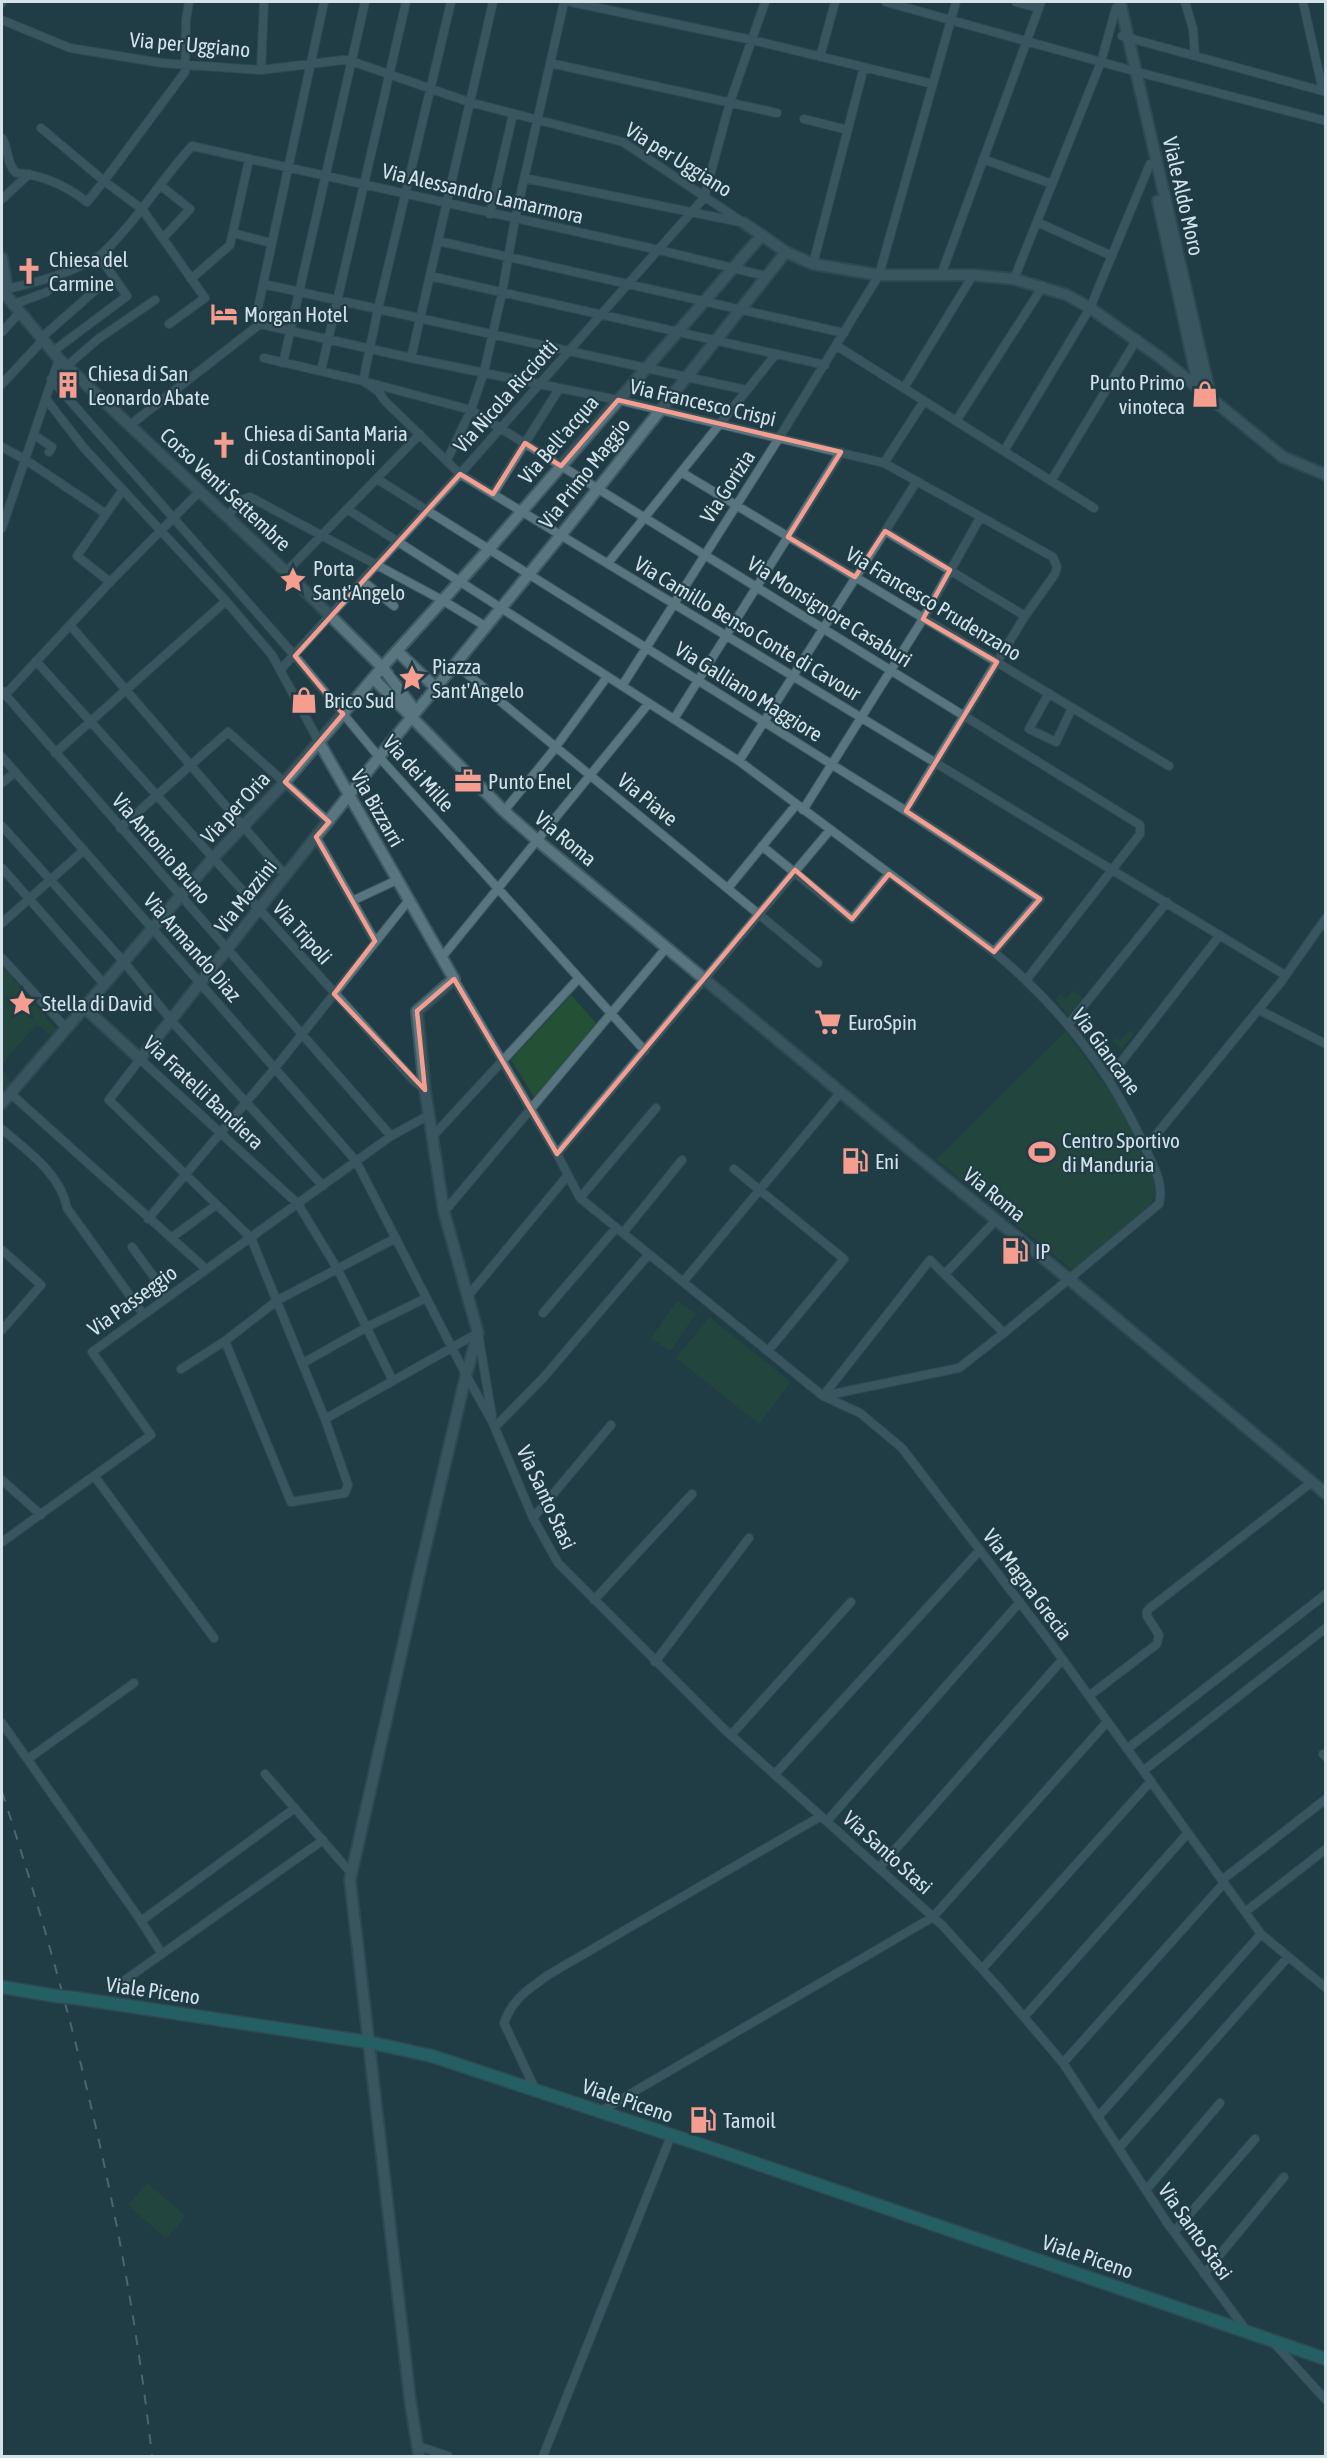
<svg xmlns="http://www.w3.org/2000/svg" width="1327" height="2458" viewBox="0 0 1327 2458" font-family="'Asap Condensed',sans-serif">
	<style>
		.green { fill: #245035 }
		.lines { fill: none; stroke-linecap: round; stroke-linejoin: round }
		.street-casing { stroke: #3f5961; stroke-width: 10 }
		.secondary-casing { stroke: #3f5961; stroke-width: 14 }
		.primary-casing { stroke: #3f5961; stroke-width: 15 }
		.street { stroke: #587580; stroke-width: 8 }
		.secondary { stroke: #587580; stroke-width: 10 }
		.primary { stroke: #288988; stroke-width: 12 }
		.rail { stroke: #81979f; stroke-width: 2; stroke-dasharray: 10 10; stroke-linecap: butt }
		.primary-bridge-casing { stroke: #3f5961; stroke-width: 15; stroke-linecap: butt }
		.primary-bridge { stroke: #288988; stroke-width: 12 }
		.marked { fill: none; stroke: #f59d8e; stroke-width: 4.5; stroke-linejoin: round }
		.labels { text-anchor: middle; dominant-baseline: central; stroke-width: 4.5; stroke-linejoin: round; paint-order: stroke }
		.street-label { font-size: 21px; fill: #d3e3e9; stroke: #203c46 }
		.poi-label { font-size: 21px; fill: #d3e3e9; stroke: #203c46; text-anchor: start }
	</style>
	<rect width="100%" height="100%" fill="#203c46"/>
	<path class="green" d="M2 965 57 1030 54 1035 48 1034 40 1026H35C28 1034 3 1061 2 1068L12 1085 5 1089 2 1088Z
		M1073 990 1083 998 1069 1016 1056 1000 1060 994 1066 999Z
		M571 995 596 1023 534 1097 511 1060Z
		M1129 1030 1134 1034 1122 1049 1113 1042 1115 1038 1120 1041Z
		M1066 1031 1121 1108 1153 1177 1155 1185V1196L1147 1211 1075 1272 936 1159Z
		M677 1301 696 1314 670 1351 651 1338Z
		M709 1317 791 1382 759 1424 676 1358Z
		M147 2183 186 2216 166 2239 128 2205Z"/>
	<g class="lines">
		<defs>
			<path id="street" d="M451 2 378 309 746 390
				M571 2 752 40 933 84
				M886 2 1130 70 1326 121
				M1016 2 1039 8
				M1185 2 1193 29 1195 56
				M1303 2 1323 91
				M2 3V2
				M2 20 70 48 162 63 261 70 343 60 351 61 469 102 623 142 744 223
				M1122 36 1326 92
				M820 57 835 2
				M550 63 777 113
				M261 70 264 2
				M804 119 848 130
				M41 128 104 181 185 72 186 20 189 2
				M2 138C9 149 6 163 16 173 43 175 67 186 87 202L104 181 142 209 205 298 169 324
				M983 159 1052 184
				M524 178 740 222
				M160 185 190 209 164 237
				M2 199 29 174
				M490 214 513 114
				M1037 222 1112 256
				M233 233 271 243
				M438 241 844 333
				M813 264 864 67
				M941 275 1041 2
				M430 276 825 365
				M191 279 230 245 249 160
				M1014 279 1101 62 1116 8
				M263 284 378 309 363 381 471 410 1140 825V834L1027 979
				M7 289C38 282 72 273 99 256 110 248 119 236 128 226 150 200 169 171 192 146L659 250 766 276
				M12 305 47 292
				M260 324 411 358 618 400 884 463 1053 557 1057 567 1055 574 1025 616 906 811
				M260 324 256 317 324 2
				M2 332 19 313
				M101 337 155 300
				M40 339 100 286
				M837 346 1094 508
				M52 352 127 296 99 256
				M264 358 363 381 378 391 385 401 460 474 1285 975
				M411 358 493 2
				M283 363 365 2
				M67 366 99 338
				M321 371 406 2
				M51 379 295 656 379 757 645 1051
				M2 384 42 341
				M904 388 973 275
				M46 399 84 448 226 601 272 655 319 742
				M956 421 1043 286
				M130 425 260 324
				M34 435 52 447 49 452
				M2 447 26 460 106 514
				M1004 451 1090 308 1150 164
				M447 460 471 410 484 372 502 293 515 219 564 2
				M884 463 924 401
				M681 472 1169 766
				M377 479 906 811 1040 899 994 952
				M1051 481 1137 339
				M493 494 559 389
				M347 509 739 761 994 952C1059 1006 1113 1074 1147 1152 1155 1169 1164 1185 1159 1204L1004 1333 959 1368 823 1396
				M227 517 241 500 250 497 442 600 485 626
				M2 528 59 359
				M885 531 1025 616
				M608 563 776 354
				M286 572 420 434
				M363 581 394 606
				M110 582 77 556 122 491
				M70 625 286 876
				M36 661 413 1080 425 1090
				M455 664 818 963
				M281 669 460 474 704 198 730 102 765 2
				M622 686 779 438 879 275 956 2
				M2 691 391 1136
				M1049 693 1029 729 1056 742 1072 708
				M5 695 110 582 200 491
				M674 719 841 452
				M55 753 226 601
				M2 757 356 1161 466 1375 492 1421 533 1518 558 1563 724 1729 942 1925 1000 1989 1063 2063 1168 2224 1246 2330
				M739 761 917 481
				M2 783 15 772
				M803 810 923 619 980 518
				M504 811 552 752 607 677
				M2 826 124 962 176 1026 323 1186
				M120 828 228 732 329 822
				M316 837 375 941
				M762 846 852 919 889 874
				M2 868 104 984
				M728 888 796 805
				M352 901 397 880
				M2 923 84 850
				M442 957 649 703
				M2 958 66 1028
				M454 979 557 1154 580 1198 823 1396 860 1413 902 1448 1050 1642 1261 1934 1326 1988
				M1259 1010 1326 1044
				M1068 1025 1167 902
				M1108 1079 1220 935
				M10 1093 206 1269
				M2 1129C26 1150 61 1174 67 1208L143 1314
				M432 1137 579 978
				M1144 1145 1151 1141 1281 982 1326 918
				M557 1154 830 830
				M734 1169 844 1259 768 1351
				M580 1198 656 1108
				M444 1212 667 947
				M148 1219 275 1068 409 900
				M623 1233 682 1160
				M171 1238 216 1205
				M132 1247 168 1296
				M2 1250 41 1285 2 1330
				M945 1274 996 1220
				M683 1282 841 1092
				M468 1296 568 1175
				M543 1313 616 1228
				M225 1341 291 1502 345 1493 348 1485 325 1419 251 1238 109 1100 140 1059 298 1204 338 1270 393 1381
				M303 1363 367 1327 426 1298
				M181 1369 225 1341 278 1300 396 1238
				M823 1396 930 1260 1004 1333
				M325 1419 478 1333 492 1416
				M495 1427 544 1377 649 1254
				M95 1477 214 1638
				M2 1480 41 1515
				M533 1518 611 1425
				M2 1542 151 1435 92 1352 391 1136 429 1115
				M594 1600 692 1494
				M655 1662 749 1538
				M1089 1696 1157 1644 1159 1635 1147 1616V1611L1150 1608 1312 1482
				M2 1723 141 1921 162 1954
				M731 1735 851 1602
				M1127 1749 1326 1594
				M1323 1754 1326 1757
				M28 1759 134 1683
				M1143 1771 1326 1628
				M265 1774 351 1873
				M775 1774 980 1550
				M827 1821 1020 1602
				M879 1868 1062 1660
				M1222 1880 1326 1799
				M1245 1912 1326 1849
				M141 1921 295 1808
				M982 1969 1151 1781
				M125 1980 323 1840
				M1024 2017 1188 1833
				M1063 2063 1224 1883
				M535 2089 504 2023C513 1998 528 1990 548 1975L821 1816
				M601 2111 933 1917 1107 1722
				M1098 2117 1261 1934
				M1119 2148 1288 1957
				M1146 2190 1220 2103
				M1174 2232 1255 2139
				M1204 2274 1284 2177
				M1274 2343 1326 2400
				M418 2446 448 2456
				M543 2456 671 2136"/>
			<path id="secondary" d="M1120 2 1211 398
				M1158 201 1199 389
				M744 223 786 252 813 264 879 275H973L1014 279 1067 295 1090 308 1161 358 1283 457 1326 475
				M2 258 7 289 6 293 2 295
				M5 294 59 359 286 572 383 668 411 705 412 718
				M397 651 436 688
				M374 679 504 811 538 841 914 1153 1070 1280 1326 1494
				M319 742 454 979 417 1011 425 1090 444 1212 478 1333 466 1375 421 1566 350 1880 410 2399 419 2456
				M84 1007 140 1059 379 757 561 535 786 252
				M2 1103 213 858 285 782 385 664 489 549 762 235"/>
			<path id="primary" d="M2 1987 56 1996
				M75 1998 368 2042 432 2056 720 2151 1326 2359"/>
		</defs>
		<use href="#street" class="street-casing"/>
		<use href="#secondary" class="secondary-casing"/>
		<use href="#primary" class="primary-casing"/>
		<use href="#street" class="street"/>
		<use href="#secondary" class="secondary"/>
		<use href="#primary" class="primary"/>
		<path class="rail" d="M2 1792C73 2008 127 2230 152 2456"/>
		<defs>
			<path id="primary-bridge" d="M56 1996 75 1998"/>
		</defs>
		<use href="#primary-bridge" class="primary-bridge-casing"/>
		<use href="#primary-bridge" class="primary-bridge"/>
	</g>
	<path d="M0 0H1327V2458H0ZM618 400 841 452 788 537 855 577 885 531 950 570 923 619 997 662 906 811 1040 899 994 952 889 874 852 919 795 870 557 1154 454 979 417 1011 425 1090 334 994 375 941 316 837 329 822 285 782 343 714 295 656 460 474 493 494 525 443 561 466Z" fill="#203c46" fill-opacity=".55" fill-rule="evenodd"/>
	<path class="marked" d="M618 400 841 452 788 537 855 577 885 531 950 570 923 619 997 662 906 811 1040 899 994 952 889 874 852 919 795 870 557 1154 454 979 417 1011 425 1090 334 994 375 941 316 837 329 822 285 782 343 714 295 656 460 474 493 494 525 443 561 466Z"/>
	<defs>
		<symbol id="church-bare" viewBox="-9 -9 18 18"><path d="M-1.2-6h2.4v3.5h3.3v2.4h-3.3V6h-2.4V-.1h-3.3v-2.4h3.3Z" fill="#f59d8e" stroke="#203c46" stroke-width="2.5" paint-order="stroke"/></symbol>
		<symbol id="hotel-bare" viewBox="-9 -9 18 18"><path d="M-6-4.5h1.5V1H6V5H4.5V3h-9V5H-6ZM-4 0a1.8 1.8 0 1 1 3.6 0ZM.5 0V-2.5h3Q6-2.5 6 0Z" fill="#f59d8e" stroke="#203c46" stroke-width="2.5" paint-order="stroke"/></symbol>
		<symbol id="building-bare" viewBox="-9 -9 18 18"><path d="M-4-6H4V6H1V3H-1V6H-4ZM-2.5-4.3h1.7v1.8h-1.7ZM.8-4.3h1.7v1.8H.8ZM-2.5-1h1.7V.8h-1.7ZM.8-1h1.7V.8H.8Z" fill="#f59d8e" stroke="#203c46" stroke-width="2.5" paint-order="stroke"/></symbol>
		<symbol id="shop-bare" viewBox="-9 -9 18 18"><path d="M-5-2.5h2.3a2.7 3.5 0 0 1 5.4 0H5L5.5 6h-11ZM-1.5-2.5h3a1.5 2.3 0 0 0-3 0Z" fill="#f59d8e" stroke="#203c46" stroke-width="2.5" paint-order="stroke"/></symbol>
		<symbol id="sight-bare" viewBox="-9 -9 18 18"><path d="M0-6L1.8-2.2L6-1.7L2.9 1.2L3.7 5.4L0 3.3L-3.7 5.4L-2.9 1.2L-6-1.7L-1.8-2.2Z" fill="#f59d8e" stroke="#203c46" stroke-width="2.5" paint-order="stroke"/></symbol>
		<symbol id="office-bare" viewBox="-9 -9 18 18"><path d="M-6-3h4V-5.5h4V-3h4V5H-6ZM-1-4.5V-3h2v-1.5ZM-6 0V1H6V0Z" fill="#f59d8e" stroke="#203c46" stroke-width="2.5" paint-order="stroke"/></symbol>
		<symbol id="supermarket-bare" viewBox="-9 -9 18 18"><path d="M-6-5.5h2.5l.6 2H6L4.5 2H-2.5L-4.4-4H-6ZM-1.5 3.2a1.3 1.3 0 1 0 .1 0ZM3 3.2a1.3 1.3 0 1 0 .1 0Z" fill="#f59d8e" stroke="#203c46" stroke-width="2.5" paint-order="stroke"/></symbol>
		<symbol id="stadium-bare" viewBox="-9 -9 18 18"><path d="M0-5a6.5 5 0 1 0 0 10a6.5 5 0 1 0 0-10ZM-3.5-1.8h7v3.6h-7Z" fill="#f59d8e" stroke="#203c46" stroke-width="2.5" paint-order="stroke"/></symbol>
		<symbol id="fuel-bare" viewBox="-9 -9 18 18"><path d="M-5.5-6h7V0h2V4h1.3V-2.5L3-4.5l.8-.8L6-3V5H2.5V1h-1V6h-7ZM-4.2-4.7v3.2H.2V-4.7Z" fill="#f59d8e" stroke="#203c46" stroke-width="2.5" paint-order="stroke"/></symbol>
	</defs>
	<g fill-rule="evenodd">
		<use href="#church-bare" x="10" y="252" width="38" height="38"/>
		<use href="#hotel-bare" x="205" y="295" width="38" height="38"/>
		<use href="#building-bare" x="49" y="366" width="38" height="38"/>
		<use href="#shop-bare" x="1186" y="375" width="38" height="38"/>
		<use href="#church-bare" x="205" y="426" width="38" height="38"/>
		<use href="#sight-bare" x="274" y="561" width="38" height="38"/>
		<use href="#sight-bare" x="393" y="659" width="38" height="38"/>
		<use href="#shop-bare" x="285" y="681" width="38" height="38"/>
		<use href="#office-bare" x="449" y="762" width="38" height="38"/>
		<use href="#sight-bare" x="3" y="984" width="38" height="38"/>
		<use href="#supermarket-bare" x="809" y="1003" width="38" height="38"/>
		<use href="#stadium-bare" x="1023" y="1133" width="38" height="38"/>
		<use href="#fuel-bare" x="836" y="1142" width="38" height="38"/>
		<use href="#fuel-bare" x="996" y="1232" width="38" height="38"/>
		<use href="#fuel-bare" x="684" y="2101" width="38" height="38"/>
	</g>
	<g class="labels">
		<g class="street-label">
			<text transform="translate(190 44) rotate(5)">Via per Uggiano</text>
			<text transform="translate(679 159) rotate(32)">Via per Uggiano</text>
			<text transform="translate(483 193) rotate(13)">Via Alessandro Lamarmora</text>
			<text transform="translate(1184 196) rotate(77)">Viale Aldo Moro</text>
			<text transform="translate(505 396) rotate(-48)">Via Nicola Ricciotti</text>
			<text transform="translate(703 402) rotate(13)">Via Francesco Crispi</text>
			<text transform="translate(558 439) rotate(-49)">Via Bell'acqua</text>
			<text transform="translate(584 473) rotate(-52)">Via Primo Maggio</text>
			<text transform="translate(727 486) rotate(-57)">Via Gorizia</text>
			<text transform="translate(226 489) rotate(43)">Corso Venti Settembre</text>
			<text transform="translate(934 603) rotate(31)">Via Francesco Prudenzano</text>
			<text transform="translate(830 611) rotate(32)">Via Monsignore Casaburi</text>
			<text transform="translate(748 628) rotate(31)">Via Camillo Benso Conte di Cavour</text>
			<text transform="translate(749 691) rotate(32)">Via Galliano Maggiore</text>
			<text transform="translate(419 773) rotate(48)">Via dei Mille</text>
			<text transform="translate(648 799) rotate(39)">Via Piave</text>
			<text transform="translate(235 807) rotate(-47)">Via per Oria</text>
			<text transform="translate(378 808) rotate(60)">Via Bizzarri</text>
			<text transform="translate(566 838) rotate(40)">Via Roma</text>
			<text transform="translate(162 848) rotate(49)">Via Antonio Bruno</text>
			<text transform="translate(245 896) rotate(-52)">Via Mazzini</text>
			<text transform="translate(303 932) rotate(48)">Via Tripoli</text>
			<text transform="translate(193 947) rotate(49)">Via Armando Diaz</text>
			<text transform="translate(1107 1051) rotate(54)">Via Giancane</text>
			<text transform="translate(204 1092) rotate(43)">Via Fratelli Bandiera</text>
			<text transform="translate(995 1194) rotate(39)">Via Roma</text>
			<text transform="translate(132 1300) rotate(-36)">Via Passeggio</text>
			<text transform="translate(547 1497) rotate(65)">Via Santo Stasi</text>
			<text transform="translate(1028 1584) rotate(53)">Via Magna Grecia</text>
			<text transform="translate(888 1852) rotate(42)">Via Santo Stasi</text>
			<text transform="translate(153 1990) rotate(8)">Viale Piceno</text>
			<text transform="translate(628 2100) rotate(19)">Viale Piceno</text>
			<text transform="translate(1196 2231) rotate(55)">Via Santo Stasi</text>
			<text transform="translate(1088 2256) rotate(19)">Viale Piceno</text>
		</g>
		<g class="poi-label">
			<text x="49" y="259">Chiesa del<tspan x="49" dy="24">Carmine</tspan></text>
			<text x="244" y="314">Morgan Hotel</text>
			<text x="88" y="373">Chiesa di San<tspan x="88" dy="24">Leonardo Abate</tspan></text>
			<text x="1185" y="382" text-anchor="end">Punto Primo<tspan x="1185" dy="24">vinoteca</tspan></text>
			<text x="244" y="433">Chiesa di Santa Maria<tspan x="244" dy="24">di Costantinopoli</tspan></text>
			<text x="313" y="568">Porta<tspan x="313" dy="24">Sant'Angelo</tspan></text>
			<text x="432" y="666">Piazza<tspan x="432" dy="24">Sant'Angelo</tspan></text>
			<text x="324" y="700">Brico Sud</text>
			<text x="488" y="781">Punto Enel</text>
			<text x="42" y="1003">Stella di David</text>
			<text x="848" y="1022">EuroSpin</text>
			<text x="1062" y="1140">Centro Sportivo<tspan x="1062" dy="24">di Manduria</tspan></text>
			<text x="875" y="1161">Eni</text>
			<text x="1035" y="1251">IP</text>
			<text x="723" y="2120">Tamoil</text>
		</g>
	</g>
	<rect width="1327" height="2458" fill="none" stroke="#d3e3e9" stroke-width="6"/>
</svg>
